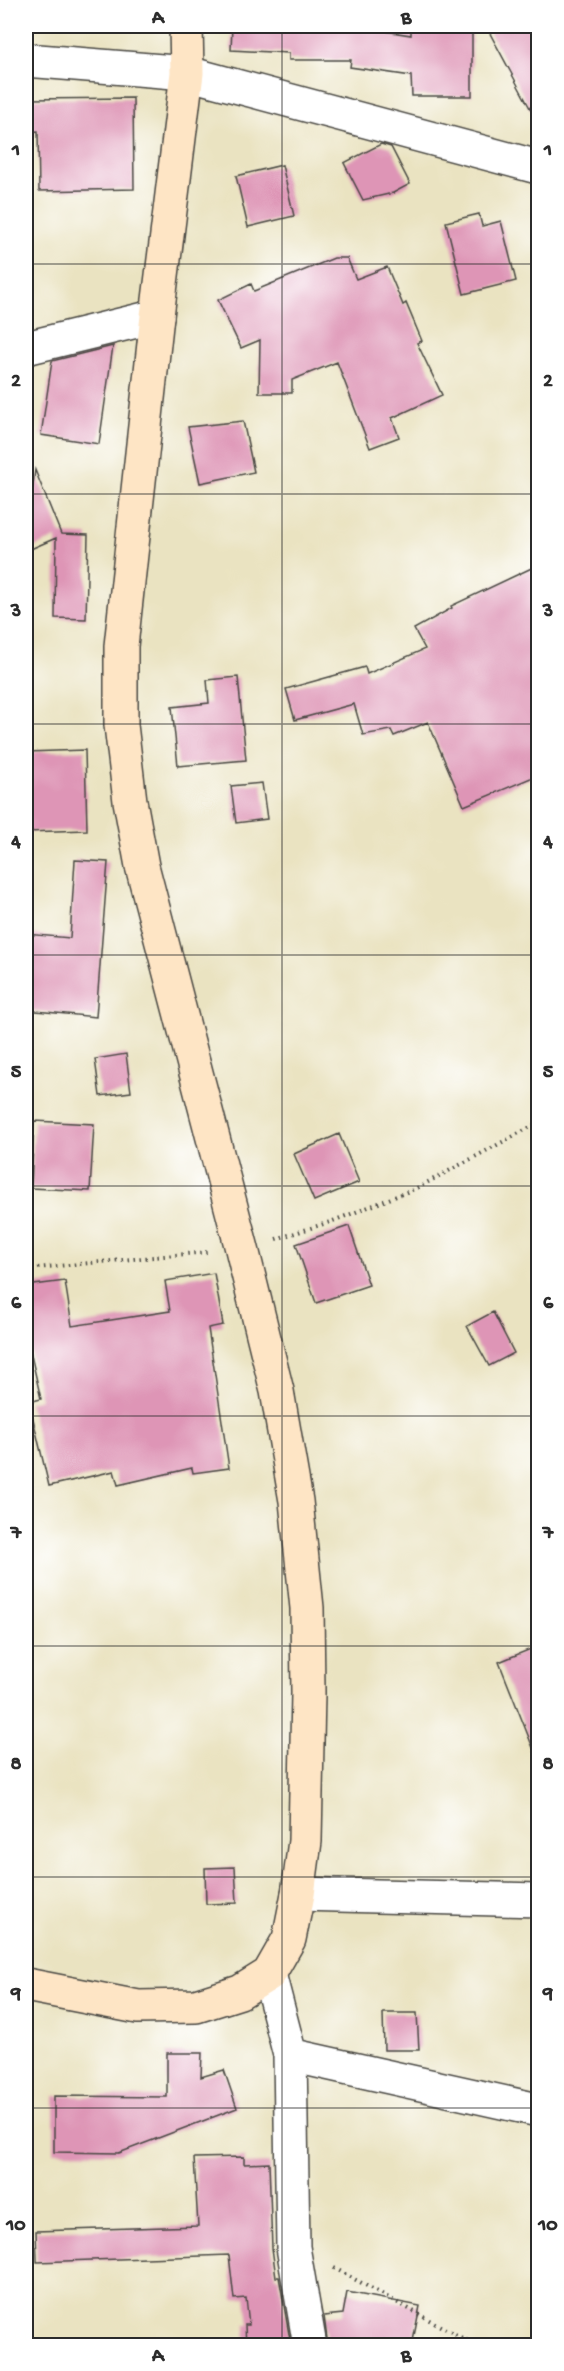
<svg xmlns="http://www.w3.org/2000/svg" width="564" height="2371" viewBox="0 0 564 2371" font-family="'Gochi Hand',sans-serif">
	<style>
		.building { fill: #de95b6 }
		.lines { fill: none; stroke-linecap: round; stroke-linejoin: round }
		.street-casing { stroke: #484742; stroke-width: 36 }
		.secondary-casing { stroke: #484742; stroke-width: 36 }
		.path { stroke: #484742; stroke-width: 4; stroke-dasharray: 1.5 4.5; stroke-linecap: butt }
		.street { stroke: #fff; stroke-width: 33 }
		.secondary { stroke: #fee5c5; stroke-width: 33 }
		.grid { fill: none; stroke: #2b2b2b; stroke-width: 1.5; stroke-opacity: 0.55 }
		.neatline { fill: none; stroke: #2b2b2b; stroke-width: 2 }
		.grid-label { font-size: 20px; text-anchor: middle; font-weight: bold; fill: #2b2b2b }
	</style>
	<rect width="100%" height="100%" fill="#fff"/>
	<filter id="ink" filterUnits="userSpaceOnUse"><feTurbulence type="fractalNoise" baseFrequency=".0167" numOctaves="2"/><feDisplacementMap in="SourceGraphic" scale="12" xChannelSelector="R" yChannelSelector="G"/><feConvolveMatrix kernelMatrix="1 2 1 2 8 2 1 2 1" color-interpolation-filters="sRGB"/></filter>
	<filter id="wash" filterUnits="userSpaceOnUse"><feTurbulence type="fractalNoise" baseFrequency=".008" numOctaves="4" result="noise"/><feDisplacementMap in="SourceGraphic" scale="24" xChannelSelector="R" yChannelSelector="G"/><feGaussianBlur stdDeviation="1.35" result="paint"/><feColorMatrix in="noise" values="0 0 0 0 0 0 0 0 0 0 0 0 0 0 0 0 0 1.4 0 .05"/><feComposite in="paint" operator="in"/></filter>
	<g filter="url(#wash)">
		<rect width="100%" height="100%" fill="#eae3c1"/>
		<g id="blocks">
			<path class="building" d="M232 26H353L411 35V26H472V96H412L411 76 350 67 351 60H289V53L231 50Z
				M486 26H538V123Z
				M133 98 134 189 39 191 38 131 26 132V99Z
				M381 144 391 147 410 184 393 193 363 200 344 163Z
				M282 165 294 216 248 227 236 176Z
				M479 214 482 226 501 221 516 281 464 294 446 222Z
				M334 258H347L356 279 387 267 403 305 406 303 422 341 417 343 442 395 392 418 399 437 370 448 337 362 292 380V393H259L260 340 241 348 218 300 251 284 254 291Z
				M113 346 99 444 41 435 52 361Z
				M243 421 254 472 200 483 188 427Z
				M35 470 61 534 88 535 86 619 55 618 56 538 26 551V535Z
				M538 565V775L464 806 428 722 394 736 391 730 363 735 354 704 295 720 286 689 365 667 367 674 425 649 414 629 452 608 451 606Z
				M238 677 246 760 178 766 172 707 209 703 207 680Z
				M85 750 87 830 26 832V752Z
				M262 783 267 819 236 823 231 786Z
				M75 860 108 862 96 1017 26 1010V934L70 938Z
				M126 1054 131 1092 100 1096 95 1059Z
				M34 1121 94 1124 90 1191 31 1188Z
				M339 1134 359 1182 314 1201 294 1154Z
				M349 1226 369 1285 316 1303 296 1244Z
				M214 1273 223 1325 208 1328 229 1468 193 1473 192 1468 118 1485 114 1471 49 1486 29 1402 41 1399 26 1333V1286L65 1281 72 1326 170 1311 165 1281Z
				M493 1312 514 1353 489 1366 467 1326Z
				M538 1646V1757L537 1758 499 1662Z
				M235 1867 237 1903 206 1904 205 1868Z
				M383 2013H417L419 2050H384Z
				M167 2053H202L201 2077 224 2070 237 2108 119 2153 54 2152V2096L167 2097Z
				M244 2157V2164L269 2163 272 2248 276 2277H279L291 2346H246L245 2325H249L246 2298 234 2299 229 2255 37 2262 36 2231 198 2226 194 2158Z
				M347 2292 420 2306 412 2346H328L324 2316 343 2314Z"/>
		</g>
	</g>
	<g filter="url(#ink)">
		<use href="#blocks" fill-opacity="0" stroke="#484742" stroke-width="1.5"/>
		<g class="lines">
			<defs>
				<path id="street" d="M26 60 187 73 538 167
					M26 348 157 316
					M298 1894 538 1900
					M269 1974 290 2055 293 2247 310 2346
					M290 2055 538 2110"/>
				<path id="secondary" d="M26 1985 138 2007 196 2006 240 1992 269 1974 289 1939 298 1894 305 1841 308 1693 307 1608 296 1501 277 1391 242 1249 142 866 130 801 121 725V646L157 316 187 73 186 26"/>
			</defs>
			<use href="#street" class="street-casing"/>
			<use href="#secondary" class="secondary-casing"/>
			<path class="path" d="M276 1239 333 1221 417 1188 538 1123
				M26 1269 207 1252
				M334 2268 477 2346"/>
			<use href="#street" class="street"/>
			<use href="#secondary" class="secondary"/>
		</g>
	</g>
	<path class="grid" d="M282 26V2346M26 264H538M26 494H538M26 724H538M26 955H538M26 1186H538M26 1416H538M26 1646H538M26 1877H538M26 2108H538"/>
	<rect width="564" height="2371" fill="none" stroke="#fff" stroke-width="66"/>
	<rect x="33" y="33" width="498" height="2305" class="neatline"/>
	<g class="grid-label">
		<text x="158" y="23">A</text>
		<text x="406" y="23">B</text>
		<text x="16" y="155">1</text>
		<text x="548" y="155">1</text>
		<text x="16" y="386">2</text>
		<text x="548" y="386">2</text>
		<text x="16" y="616">3</text>
		<text x="548" y="616">3</text>
		<text x="16" y="847">4</text>
		<text x="548" y="847">4</text>
		<text x="16" y="1077">5</text>
		<text x="548" y="1077">5</text>
		<text x="16" y="1308">6</text>
		<text x="548" y="1308">6</text>
		<text x="16" y="1538">7</text>
		<text x="548" y="1538">7</text>
		<text x="16" y="1769">8</text>
		<text x="548" y="1769">8</text>
		<text x="16" y="1999">9</text>
		<text x="548" y="1999">9</text>
		<text x="16" y="2230">10</text>
		<text x="548" y="2230">10</text>
		<text x="158" y="2361">A</text>
		<text x="406" y="2361">B</text>
	</g>
</svg>
